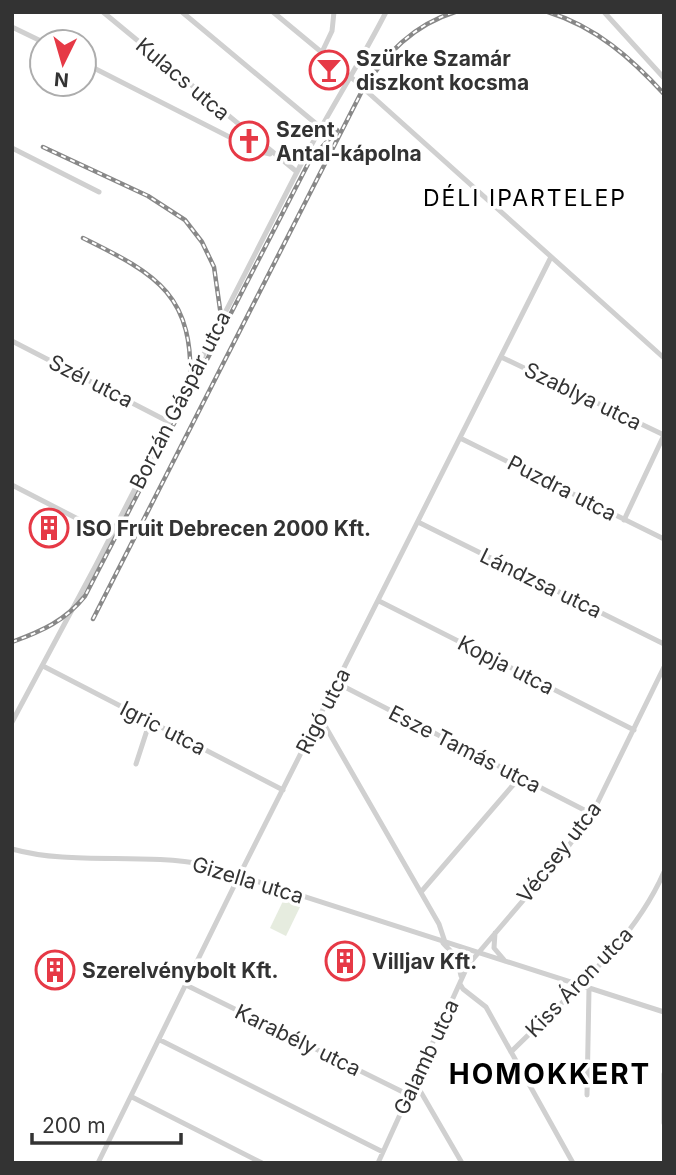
<svg xmlns="http://www.w3.org/2000/svg" width="676" height="1175" viewBox="0 0 676 1175" font-family="Inter,sans-serif">
	<style>
		.green { fill: #e6ecdf }
		.lines { fill: none; stroke-linecap: round; stroke-linejoin: round }
		.minor { stroke: #d0d0d0; stroke-width: 5 }
		.rail-casing { stroke: #888; stroke-width: 4.5 }
		.rail { stroke: #fff; stroke-width: 2; stroke-dasharray: 5; stroke-linecap: butt }
		.labels { text-anchor: middle; dominant-baseline: central; stroke-width: 7; stroke-linejoin: round; paint-order: stroke }
		.poi-label { font-size: 21px; font-weight: bold; fill: #333; stroke: #fff; text-anchor: start }
		.street-label { font-size: 21px; fill: #333; stroke: #fff }
		.neighbourhood-label { font-size: 23px; letter-spacing: 2px; fill: #000; stroke: #fff }
		.district-label { font-size: 28px; font-weight: bold; letter-spacing: 2px; fill: #000; stroke: #fff }
	</style>
	<rect width="100%" height="100%" fill="#fff"/>
	<path class="green" d="M284 899 300 907 286 936 270 928Z"/>
	<g class="lines">
		<path class="minor" d="M103 12 297 172
			M182 12 320 127
			M273 12 343 70 664 358
			M604 12 664 78
			M12 27 43 42
			M322 52 332 31 334 12
			M84 63 257 151 270 154
			M12 148 99 192
			M12 341 169 422
			M501 357 664 435
			M460 438 664 539
			M12 485 111 536
			M624 520 664 435
			M418 522 664 644
			M379 601 634 730
			M43 666 283 790
			M337 683 592 814
			M320 717 439 924 445 942
			M12 722 96 565 297 172C325 117 358 67 386 12
			M136 764 150 721
			M12 849C73 866 141 852 206 865L664 1012
			M421 892 520 777
			M495 933 494 948 505 961
			M443 943 457 958 461 976
			M460 984 463 989 486 1007 573 1163
			M186 985 409 1095
			M160 1040 383 1152
			M511 1052C566 997 632 945 664 872
			M664 1074V1123
			M415 1082 462 1163
			M587 1095 589 989
			M132 1097 262 1163
			M98 1163 239 876 550 259
			M378 1163 468 965 562 855 592 814 664 667"/>
		<defs>
			<path id="rail" d="M548 12C596 27 631 58 664 94
				M43 147 148 196 185 220 202 242 214 267 223 330
				M83 238C158 275 195 295 190 388
				M93 619 363 89C386 54 413 25 455 12
				M12 642C42 631 65 621 85 596L309 162 337 130"/>
		</defs>
		<use href="#rail" class="rail-casing"/>
		<use href="#rail" class="rail"/>
	</g>
	<defs>
		<symbol id="bar-ring" viewBox="-11 -11 22 22"><circle r="9.5" fill="#fff" stroke="#e63946" stroke-width="1.5"/><path d="M-6-5H6L.8 .8V4.5H3.5V6h-7V4.5H-.8V.8Z" fill="#e63946"/></symbol>
		<symbol id="church-ring" viewBox="-11 -11 22 22"><circle r="9.5" fill="#fff" stroke="#e63946" stroke-width="1.5"/><path d="M-1.2-6h2.4v3.5h3.3v2.4h-3.3V6h-2.4V-.1h-3.3v-2.4h3.3Z" fill="#e63946"/></symbol>
		<symbol id="building-ring" viewBox="-11 -11 22 22"><circle r="9.5" fill="#fff" stroke="#e63946" stroke-width="1.5"/><path d="M-4-6H4V6H1V3H-1V6H-4ZM-2.5-4.3h1.7v1.8h-1.7ZM.8-4.3h1.7v1.8H.8ZM-2.5-1h1.7V.8h-1.7ZM.8-1h1.7V.8H.8Z" fill="#e63946"/></symbol>
	</defs>
	<g fill-rule="evenodd">
		<use href="#bar-ring" x="307" y="48" width="44" height="44"/>
		<use href="#church-ring" x="227" y="119" width="44" height="44"/>
		<use href="#building-ring" x="27" y="506" width="44" height="44"/>
		<use href="#building-ring" x="323" y="939" width="44" height="44"/>
		<use href="#building-ring" x="33" y="948" width="44" height="44"/>
	</g>
	<g class="labels">
		<g class="poi-label">
			<text x="356" y="58">Szürke Szamár<tspan x="356" dy="24">diszkont kocsma</tspan></text>
			<text x="276" y="129">Szent<tspan x="276" dy="24">Antal-kápolna</tspan></text>
			<text x="76" y="528">ISO Fruit Debrecen 2000 Kft.</text>
			<text x="372" y="961">Villjav Kft.</text>
			<text x="82" y="970">Szerelvénybolt Kft.</text>
		</g>
		<g class="street-label">
			<text transform="translate(183 79) rotate(40)">Kulacs utca</text>
			<text transform="translate(91 381) rotate(27)">Szél utca</text>
			<text transform="translate(583 396) rotate(26)">Szablya utca</text>
			<text transform="translate(180 400) rotate(-63)">Borzán Gáspár utca</text>
			<text transform="translate(562 488) rotate(27)">Puzdra utca</text>
			<text transform="translate(541 583) rotate(26)">Lándzsa utca</text>
			<text transform="translate(506 665) rotate(27)">Kopja utca</text>
			<text transform="translate(323 711) rotate(-63)">Rigó utca</text>
			<text transform="translate(163 728) rotate(27)">Igric utca</text>
			<text transform="translate(465 749) rotate(27)">Esze Tamás utca</text>
			<text transform="translate(559 852) rotate(-52)">Vécsey utca</text>
			<text transform="translate(248 880) rotate(17)">Gizella utca</text>
			<text transform="translate(579 982) rotate(-46)">Kiss Áron utca</text>
			<text transform="translate(298 1040) rotate(26)">Karabély utca</text>
			<text transform="translate(426 1057) rotate(-65)">Galamb utca</text>
		</g>
		<g class="neighbourhood-label">
			<text x="525" y="198">DÉLI IPARTELEP</text>
		</g>
		<g class="district-label">
			<text x="550" y="1074">HOMOKKERT</text>
		</g>
	</g>
	<rect width="676" height="1175" fill="none" stroke="#333333" stroke-width="28"/>
	<g transform="translate(63 63) rotate(185)"><circle r="33" fill="#ffffff" stroke="#adadad" stroke-width="2"/>
	<path d="M0-5L12 26L0 18L-12 26Z" fill="#e63946"/>
	<text y="-10" font-size="19" font-weight="bold" text-anchor="middle" fill="#333333">N</text>
	</g>
	<path d="M32 1133v10h149v-10" fill="none" stroke="#333333" stroke-width="3.5"/>
	<text x="42" y="1133" font-size="21" fill="#333333" stroke="#ffffff" stroke-width="5" paint-order="stroke">200 m</text>
</svg>
